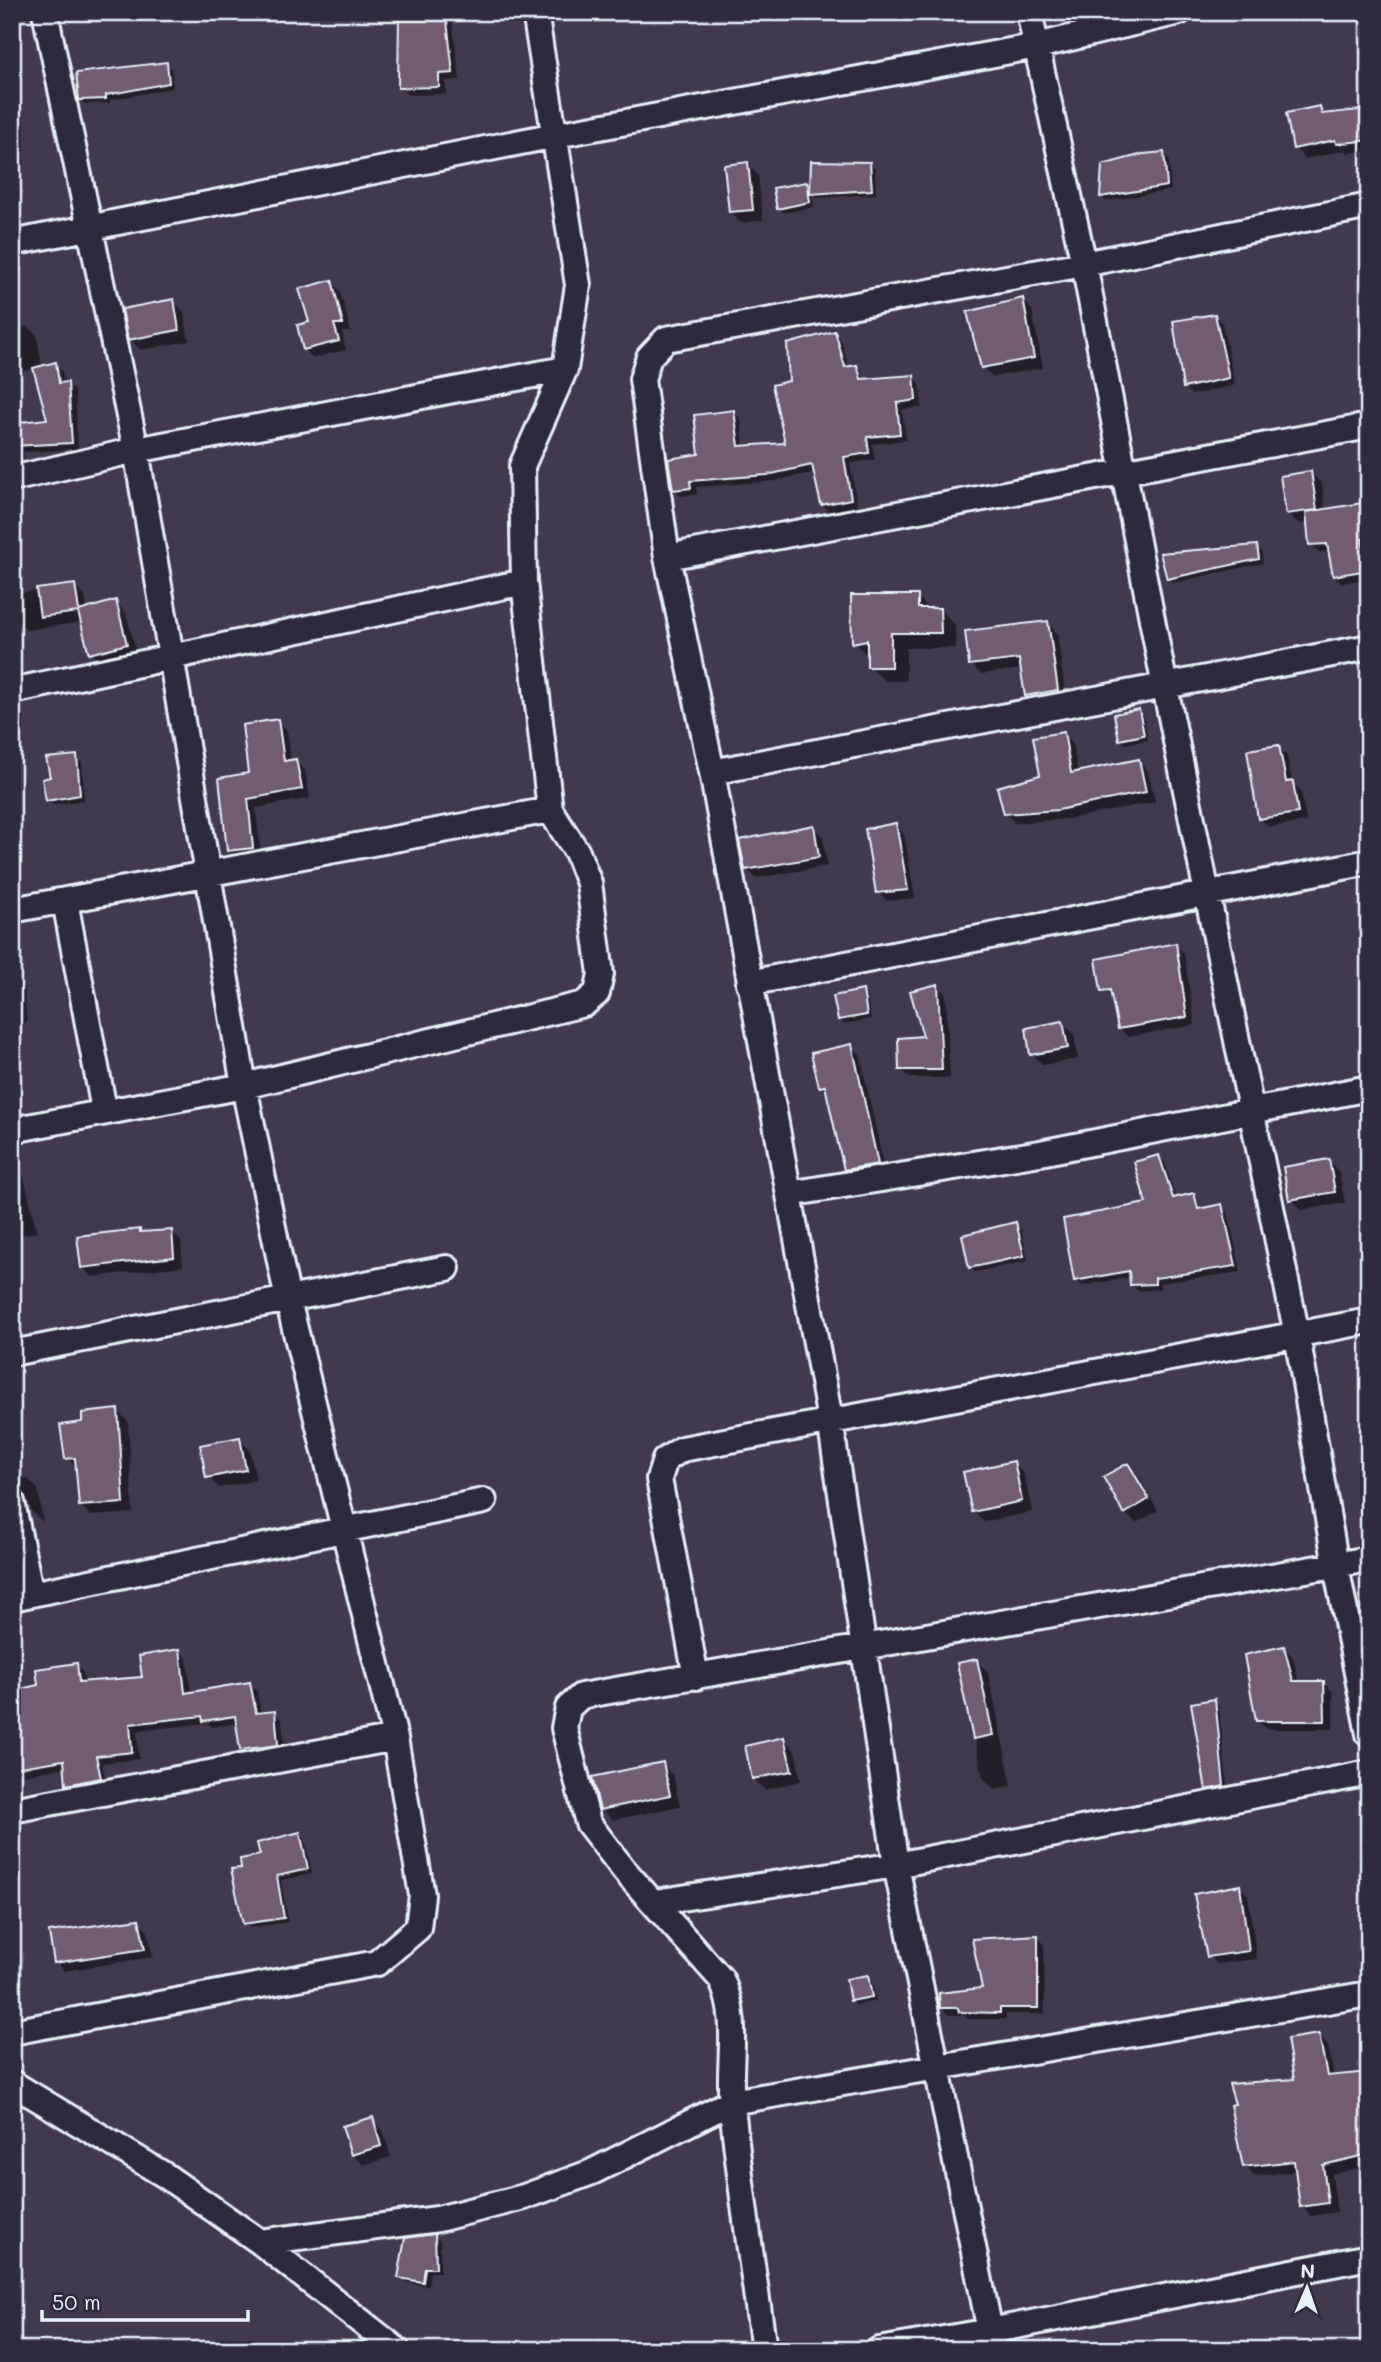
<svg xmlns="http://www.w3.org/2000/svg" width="1381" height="2362" viewBox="0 0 1381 2362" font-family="Mali,sans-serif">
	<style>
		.shadow { fill: #0007 }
		.building { fill: #715b70; stroke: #e8f1f8; stroke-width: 2 }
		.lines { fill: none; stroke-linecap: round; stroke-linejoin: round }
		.minor-casing { stroke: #e8f1f8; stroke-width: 30 }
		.minor { stroke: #2f2a3d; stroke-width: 24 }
	</style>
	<rect width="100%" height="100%" fill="#43394c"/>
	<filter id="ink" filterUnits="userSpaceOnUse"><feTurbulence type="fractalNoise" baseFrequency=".0143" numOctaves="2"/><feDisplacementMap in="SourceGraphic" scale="14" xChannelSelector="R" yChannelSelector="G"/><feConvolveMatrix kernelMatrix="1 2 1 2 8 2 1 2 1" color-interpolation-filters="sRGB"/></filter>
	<g filter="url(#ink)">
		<path class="shadow" d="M405 12H451L460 80 446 81V94L408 95 400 87Z
			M1369 62V99L1361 63Z
			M167 64 172 69 173 88 110 100V103L85 104 80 99Z
			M1319 108 1327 115 1369 110V151L1348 153 1345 150 1305 159 1295 148Z
			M1164 154 1169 159 1171 190 1106 201 1101 196Z
			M869 163 875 168 876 194 817 198 812 193 814 207 784 213 779 208 806 184 812 189Z
			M747 164 758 175 763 220 741 223 730 212Z
			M1369 272V287L1365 273Z
			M331 282 340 291 351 332H342L346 350 313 358 304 349 311 324Z
			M1023 300 1032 310 1043 368 993 377 983 368Z
			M173 301 184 312 189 341 141 350 130 339Z
			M12 303 16 307 20 328 28 326 37 335 42 368 55 364 62 371 64 384 75 391 78 449 23 452 24 457 12 459V425L49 420 36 369 12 373Z
			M1215 316 1222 323 1235 385 1192 395 1184 387Z
			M835 333 841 340 849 368 857 366 865 380 913 377 920 383 922 407 902 410 906 440 872 444 875 460 850 463 857 505 829 511 822 504 816 472 774 481 696 487 697 494 681 496 674 489 734 412 741 419 744 448 787 444 791 383Z
			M1311 473 1322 484 1325 511 1369 504V578L1342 583 1334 575 1330 551 1319 552 1311 544 1309 523 1299 524 1288 514Z
			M1257 547 1262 552 1263 563 1173 583 1168 578Z
			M75 586 85 596 87 611 115 602 126 613 137 654 101 663 91 653 83 622 27 630 21 624 12 625V594Z
			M917 596 930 610 940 609 955 625 956 648H906V681H885L869 666V657L854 642Z
			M1048 623 1057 633 1066 699 1037 705 1027 695 1022 669 981 674 971 664Z
			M1139 711 1144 716 1148 740 1125 744 1120 739Z
			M277 721 287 730 291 762 295 761 305 770 310 798 256 808 261 857 238 859 228 850 250 774Z
			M1063 734 1073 744 1078 774 1139 761 1148 771 1155 802 1068 819 1015 823 1005 813 1042 777Z
			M1278 747 1287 756 1292 782 1301 791 1306 822 1269 827 1260 818Z
			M77 757 82 762 84 800 53 805 48 800Z
			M896 825 904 834 915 898 887 901 878 892Z
			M813 827 823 836 827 866 756 878 747 869Z
			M1175 945 1184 953 1195 1025 1128 1037 1119 1028 1114 998 1103 990Z
			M15 979 24 988 27 1023 12 1024Z
			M937 986 946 994 950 1078H910L901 1070 926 1038Z
			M862 992 867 997 871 1019 844 1024 839 1019Z
			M1063 1023 1074 1034 1078 1059 1043 1065 1032 1054Z
			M851 1046 860 1054 885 1172 854 1178 845 1169 829 1095 820 1086Z
			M1159 1157 1165 1163 1176 1199 1193 1195 1202 1210 1222 1206 1228 1212 1241 1272 1160 1283V1289L1138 1291 1131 1284V1277L1082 1286 1076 1280 1148 1204Z
			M1329 1161 1339 1172 1345 1203 1302 1210 1291 1199Z
			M12 1167 24 1177 37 1232 12 1237Z
			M1016 1224 1021 1229 1028 1261 975 1272 970 1267Z
			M171 1231 181 1241 183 1266 92 1277 82 1267 142 1234Z
			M117 1411 128 1421 133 1513 91 1516 80 1505 78 1469 67 1458 84 1423Z
			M239 1439 250 1450 256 1480 219 1488 208 1477Z
			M1013 1463 1024 1474 1032 1512 984 1522 973 1511Z
			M1128 1465 1139 1476 1158 1511 1136 1523 1125 1513Z
			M27 1478 38 1489 43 1522 31 1511 27 1499 21 1497 12 1505V1480Z
			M1284 1648 1293 1657 1299 1683H1324L1333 1692V1729H1266L1257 1720Z
			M179 1651 187 1658 191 1694 250 1684 257 1691 261 1714 275 1713 282 1720 285 1752 249 1757 242 1749 238 1723 212 1727 207 1723 137 1731 139 1759 102 1763 107 1785 75 1791 67 1784V1767L23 1775 16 1768 12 1750V1693L40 1687 76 1665 83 1672 85 1683 144 1679Z
			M977 1661 988 1672 1012 1786 994 1789 983 1778 959 1664Z
			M1214 1701 1219 1706 1228 1791 1212 1794 1207 1789Z
			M784 1739 795 1750 801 1781 765 1790 754 1779Z
			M662 1764 673 1775 680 1806 613 1820 602 1809Z
			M300 1834 305 1839 312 1874 281 1880 288 1922 250 1928 245 1923 243 1870Z
			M1240 1887 1248 1895 1257 1959 1217 1964 1209 1956Z
			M138 1921 147 1929 153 1957 64 1971 56 1962Z
			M1037 1936 1044 1944 1045 2014H1006V2019H968L963 2015H949L942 2008 984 1990Z
			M12 1947 14 1986H12Z
			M867 1977 872 1982 876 2001 856 2005 851 2000Z
			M1319 2036 1328 2046 1334 2077 1369 2108V2166L1332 2174 1337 2212 1311 2216 1301 2206 1297 2171 1254 2176 1245 2166Z
			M372 2119 383 2130 391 2157 363 2165 352 2154Z
			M435 2236 440 2241V2272H430L428 2286 405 2282 400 2277Z"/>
		<path class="building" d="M403 12H446L453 73 439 74V87L398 88 399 16H404Z
			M167 62 169 83 106 95V99L79 100 76 73Z
			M1320 106 1322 114 1369 109V140L1336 144 1335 140 1293 149 1286 113Z
			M1164 152 1167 186 1100 197 1102 165 1143 154Z
			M811 161 870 162 872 190 810 194Z
			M748 162 753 210 729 212 724 165Z
			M807 182 810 202 777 209 773 188Z
			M332 280 343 324H334L339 341 303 350 297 325 309 322 299 289Z
			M1023 298 1034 358 981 368 967 312Z
			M174 299 179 330 128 340 122 309Z
			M1215 314 1229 378 1183 388 1173 321Z
			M835 331 845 367 857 365 861 379 914 375 916 400 897 403 900 434 867 437 869 453 844 457 851 499 821 505 812 465 767 475 690 481 691 488 673 490 668 459 699 454 694 415 734 410 739 446 785 443 772 385 789 381 787 344Z
			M56 362 59 383 68 382 72 443 12 446V423L47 419 33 368Z
			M1311 471 1317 510 1286 514 1280 476Z
			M1369 502V538L1362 539 1368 570 1333 576 1327 544 1309 545 1306 512Z
			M1257 545 1259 559 1167 579 1160 553Z
			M75 584 79 611 116 600 127 644 89 654 78 612 40 617 36 589Z
			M851 595H918V608H940L941 633H891V667H867V640L852 643Z
			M1048 621 1058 690 1025 696 1019 659 969 665 965 631Z
			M1139 709 1144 735 1119 740 1114 714Z
			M278 719 284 761 296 759 302 789 248 799 253 848 227 851 219 778 248 773 242 725Z
			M1064 732 1071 773 1139 759 1146 792 1058 810 1004 814 997 787 1040 775 1033 737Z
			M1279 745 1286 782 1293 781 1298 813 1258 819 1247 750Z
			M77 755 80 795 46 801 42 779 50 777 46 758Z
			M896 823 908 890 876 893 865 829Z
			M814 825 819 857 745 870 739 840Z
			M1176 943 1187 1017 1118 1029 1110 990 1101 991 1096 959Z
			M938 984 942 1070H899L898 1038 923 1036 910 991Z
			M863 990 867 1015 838 1020 833 996Z
			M1063 1021 1068 1048 1030 1055 1026 1028Z
			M852 1044 878 1164 844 1170 825 1086 819 1087 811 1053Z
			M1159 1155 1173 1198 1194 1193 1198 1209 1222 1204 1236 1266 1155 1278V1284L1130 1285 1129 1271 1074 1281 1063 1219 1146 1203 1134 1162Z
			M1329 1159 1335 1192 1289 1200 1283 1167Z
			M1016 1222 1024 1256 969 1268 962 1235Z
			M140 1229V1232L172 1230 174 1257 81 1268 77 1236Z
			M118 1409 124 1503 79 1506 75 1458 65 1459 60 1425 82 1422V1413Z
			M240 1437 246 1470 206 1478 200 1445Z
			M1014 1461 1022 1501 972 1512 963 1472Z
			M1128 1463 1149 1499 1124 1514 1103 1477Z
			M1284 1646 1293 1681H1324L1325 1721H1256L1244 1655Z
			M180 1649 185 1693 250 1682 256 1713 275 1711 278 1745 240 1750 235 1716 203 1721 202 1716 130 1724 132 1752 96 1756 101 1778 66 1785 64 1760 14 1768 12 1691 38 1685 36 1669 77 1663 79 1682 142 1677 139 1656Z
			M977 1659 993 1735 973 1739 957 1663Z
			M1215 1699 1224 1786 1206 1790 1191 1703Z
			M784 1737 792 1771 752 1779 745 1746Z
			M663 1762 670 1795 600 1810 592 1777Z
			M300 1832 308 1869 277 1876 284 1918 243 1924 231 1869 241 1868 240 1859 260 1855 257 1843Z
			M1240 1885 1249 1951 1207 1957 1194 1894Z
			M139 1919 145 1949 54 1963 49 1932Z
			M1038 1935V2008H1000V2013L959 2012 958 2008H940L939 1993 982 1988 972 1939Z
			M868 1975 872 1997 850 2001 846 1979Z
			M1319 2034 1327 2076 1369 2072V2154L1323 2165 1328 2203 1300 2207 1294 2161 1243 2167 1230 2105 1235 2104 1229 2084 1294 2079 1287 2039Z
			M373 2117 381 2146 351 2155 342 2126Z
			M435 2234 436 2268H425L423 2282 398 2278 405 2238Z"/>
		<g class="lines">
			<defs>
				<path id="minor" d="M1029 12 1084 264 1165 687 1297 1335 1336 1566 1369 1734
					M12 243 556 135 1037 46 1179 12
					M12 479 136 450 565 369
					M667 557 1369 426
					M12 691 524 582
					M712 772 1369 647
					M65 901 104 1110
					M12 910 550 810
					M749 983 1369 862
					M12 1130 244 1086 584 1004 597 993 601 974 589 883 577 852 550 810 524 582 522 466 565 369 578 285 535 12
					M789 1194 1040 1153 1369 1088
					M12 1353 447 1268
					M12 1502 31 1594
					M12 1598 484 1501
					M696 1677 659 1479 665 1460 682 1449 1369 1321
					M12 1810 395 1738
					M655 1902 896 1865 1369 1773
					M12 2032 377 1963 418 1928 422 1895 395 1738 288 1300 244 1086 136 450 45 12
					M12 2083 166 2176 260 2242 397 2350
					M260 2242 438 2219 524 2197 592 2172 731 2102 1369 1994
					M764 2350C753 2268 740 2187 732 2105 727 2061 741 2021 721 1979L624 1870 588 1823 564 1728 568 1708 581 1696 1369 1559
					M879 2350 990 2331 896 1865 830 1420 712 772 667 557 642 379 649 357 666 339 1084 264 1369 206
					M994 2350 990 2331 1369 2257"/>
			</defs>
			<use href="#minor" class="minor-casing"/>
			<use href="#minor" class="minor"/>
		</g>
	</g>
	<rect width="1381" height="2362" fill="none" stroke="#2f2a3d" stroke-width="42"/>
	<rect x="21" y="21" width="1339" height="2320" fill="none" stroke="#e8f1f8" stroke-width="2.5" filter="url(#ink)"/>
	<g transform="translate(1307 2288) rotate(2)" stroke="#2f2a3d" stroke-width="5" paint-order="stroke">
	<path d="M0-5L12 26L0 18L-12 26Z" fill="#e8f1f8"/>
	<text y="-10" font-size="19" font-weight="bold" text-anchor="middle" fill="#e8f1f8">N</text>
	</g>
	<path d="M42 2310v10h206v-10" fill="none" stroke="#e8f1f8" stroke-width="3.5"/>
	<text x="52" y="2310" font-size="21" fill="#e8f1f8" stroke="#2f2a3d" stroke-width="5" paint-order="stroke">50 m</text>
</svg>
